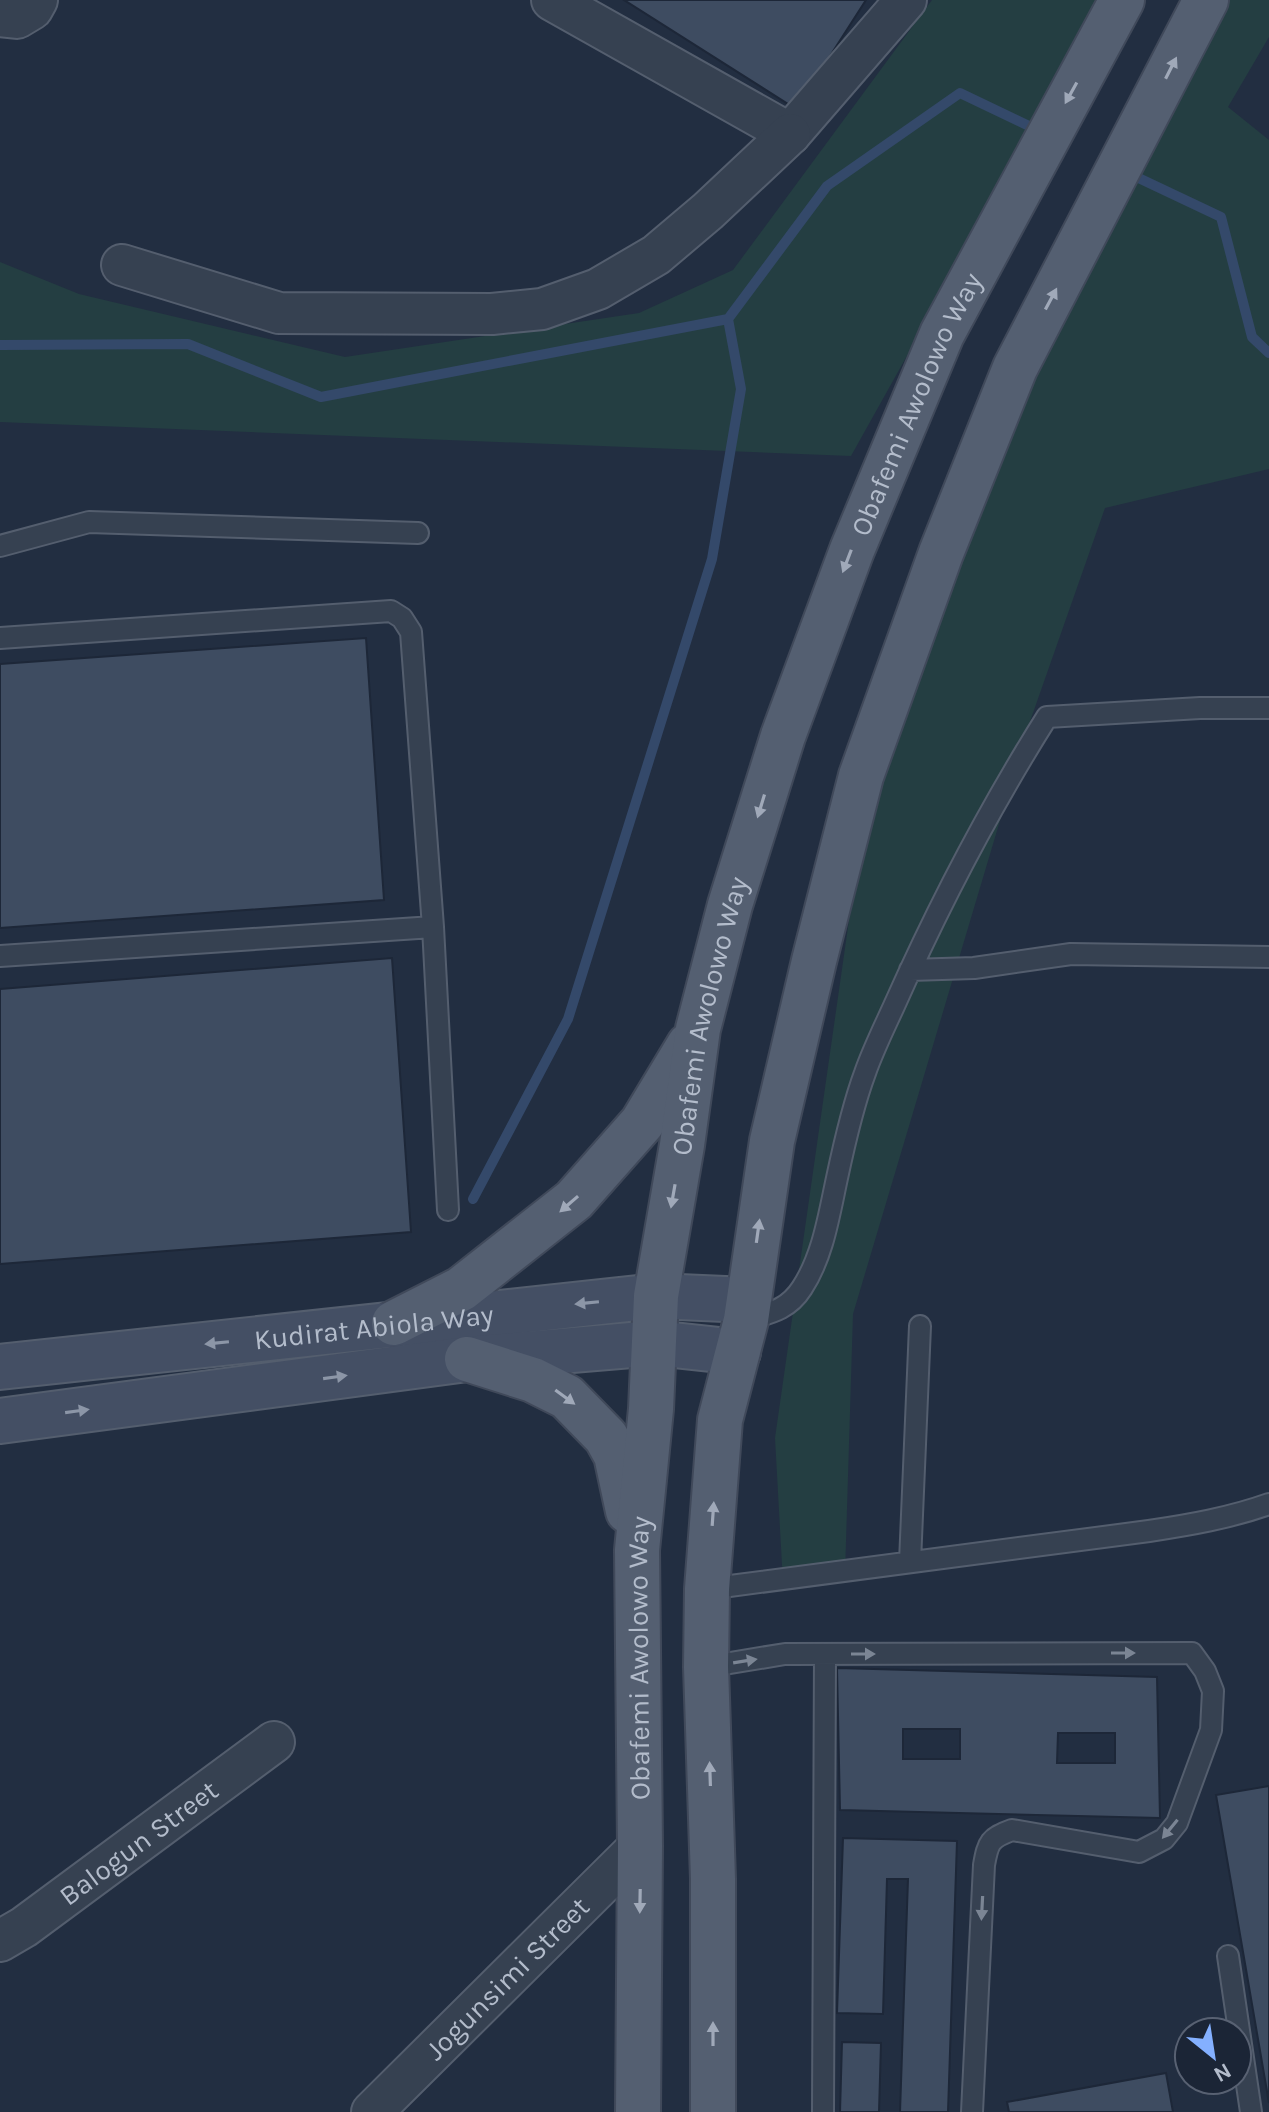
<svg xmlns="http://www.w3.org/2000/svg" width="1269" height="2112" viewBox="0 0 1269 2112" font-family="Karla,sans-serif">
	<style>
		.green { fill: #243e42 }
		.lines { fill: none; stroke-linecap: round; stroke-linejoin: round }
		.stream { stroke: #34496a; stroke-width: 10 }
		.building { fill: #3e4c61; stroke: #1d2738; stroke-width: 2; fill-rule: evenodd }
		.lane-casing { stroke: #545e6e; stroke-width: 24 }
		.street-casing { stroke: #545e6e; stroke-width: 44 }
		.secondary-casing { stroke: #545e6e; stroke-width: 48 }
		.primary-casing { stroke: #40495a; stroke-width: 48 }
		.lane { stroke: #364151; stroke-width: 20 }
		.street { stroke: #364151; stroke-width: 40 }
		.secondary { stroke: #444f64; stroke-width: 44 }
		.primary { stroke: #545f71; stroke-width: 44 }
		.oneway { fill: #a0a9b9 }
		.oneway2 { fill: #8c96a7 }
		.oneway3 { fill: #7b8594 }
		.labels { text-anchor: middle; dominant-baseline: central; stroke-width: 8; stroke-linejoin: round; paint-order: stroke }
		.street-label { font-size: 28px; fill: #b3bccb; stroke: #1b2536 }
	</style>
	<rect width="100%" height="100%" fill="#222e41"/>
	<path class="green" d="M932 0H1096L913 345 851 456 0 422V262L79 294 345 357 639 313 733 270Z
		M1228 0H1269V37L1228 107 1269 140V469L1105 508 1027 730 853 1314 845 1574 783 1583 775 1438 849 920 916 631 1030 372Z"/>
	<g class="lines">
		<path class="stream" d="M1128 173 1221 217 1252 337 1269 353
			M0 345 188 344 321 397 728 319 827 186 960 93 1029 126
			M473 1199 568 1019 712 559 741 389 728 319"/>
	</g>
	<path class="building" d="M624 0H866L796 109Z
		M366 638 384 900 0 928V664Z
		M392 958 411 1232 0 1264V989Z
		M837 1668 1157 1677 1160 1818 840 1810ZM903 1729H960V1759H903ZM1058 1733H1115V1763H1057Z
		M1269 1786V2103L1216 1795Z
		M843 1838 957 1841 948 2112H900L908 1879H887L883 2014 837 2013Z
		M842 2042 881 2043 879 2112H840Z
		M1166 2073 1173 2112H1009L1007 2102Z"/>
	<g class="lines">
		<defs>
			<path id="lane" d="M0 546 89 522 418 533
				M0 638 391 611 402 618 411 632 433 927
				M0 956 433 927 448 1210
				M910 970 974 968 1071 954 1269 957
				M746 1320C770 1313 788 1310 802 1288 823 1256 829 1215 837 1178 844 1145 853 1105 865 1073 873 1050 884 1028 894 1006 938 907 989 809 1047 717L1200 708H1269
				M910 1562 920 1326
				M707 1589 1149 1531C1189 1525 1230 1518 1269 1504
				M706 1667 785 1654 1192 1653 1205 1671 1213 1691 1211 1730 1177 1823 1164 1839 1139 1852 1012 1830C990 1838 988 1842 984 1865L972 2112
				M1228 1956 1251 2112
				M823 2112 825 1654"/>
			<g id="street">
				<path d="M552 0 790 134 906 0"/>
				<path d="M0 16 17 18 32 9 37 0"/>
				<path d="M122 265 279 313 492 314 542 309 598 289 656 255 708 211 790 134"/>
				<path id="s1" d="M0 1941 24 1927 274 1742"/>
				<path id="s2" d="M372 2112 640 1846"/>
			</g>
			<g id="secondary">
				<path id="s3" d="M0 1367 656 1296 748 1300"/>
				<path d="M0 1421 467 1359 655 1343 738 1352"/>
			</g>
			<g id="primary">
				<path d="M394 1323 461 1289 574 1200 642 1123 689 1045"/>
				<path d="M467 1359 533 1380 567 1397 606 1437 616 1455 628 1511"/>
				<path id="s4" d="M638 2112 640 1846 637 1550 651 1409 656 1296 682 1145 698 1029 730 905 783 736 852 550 942 334 1122 0"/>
				<path d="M713 2112V1879L706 1667 707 1589 720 1420 746 1320 772 1141 814 961 861 776 941 553 1015 368 1206 0"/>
			</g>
		</defs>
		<use href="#lane" class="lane-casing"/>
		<use href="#street" class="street-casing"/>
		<use href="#secondary" class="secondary-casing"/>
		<use href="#primary" class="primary-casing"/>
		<use href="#lane" class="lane"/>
		<use href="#street" class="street"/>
		<use href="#secondary" class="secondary"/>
		<use href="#primary" class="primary"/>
	</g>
	<defs><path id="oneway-solid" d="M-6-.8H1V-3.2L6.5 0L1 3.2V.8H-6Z" transform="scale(2)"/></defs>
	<g class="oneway">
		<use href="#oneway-solid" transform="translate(1171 68) rotate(-63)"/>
		<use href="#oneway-solid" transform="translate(1071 93) rotate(119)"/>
		<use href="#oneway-solid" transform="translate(1051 299) rotate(-62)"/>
		<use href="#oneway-solid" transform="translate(847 561) rotate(111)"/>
		<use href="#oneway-solid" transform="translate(761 806) rotate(107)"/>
		<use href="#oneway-solid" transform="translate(673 1196) rotate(100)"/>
		<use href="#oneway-solid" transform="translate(569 1204) rotate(139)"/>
		<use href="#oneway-solid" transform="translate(758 1231) rotate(-82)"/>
		<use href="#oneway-solid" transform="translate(565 1397) rotate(36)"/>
		<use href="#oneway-solid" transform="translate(713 1514) rotate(-86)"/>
		<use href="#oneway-solid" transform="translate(710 1774) rotate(-92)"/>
		<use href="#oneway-solid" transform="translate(640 1901) rotate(91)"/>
		<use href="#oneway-solid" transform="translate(713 2034) rotate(-90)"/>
	</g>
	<g class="oneway2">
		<use href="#oneway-solid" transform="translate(587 1303) rotate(174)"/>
		<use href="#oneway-solid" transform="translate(217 1343) rotate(174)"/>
		<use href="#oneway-solid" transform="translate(335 1377) rotate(-8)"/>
		<use href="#oneway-solid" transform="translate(77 1411) rotate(-8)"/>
	</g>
	<g class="oneway3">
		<use href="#oneway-solid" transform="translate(1123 1653)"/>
		<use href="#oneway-solid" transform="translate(863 1654)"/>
		<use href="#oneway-solid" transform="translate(745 1661) rotate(-9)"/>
		<use href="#oneway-solid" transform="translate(1170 1829) rotate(129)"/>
		<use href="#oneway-solid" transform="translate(982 1908) rotate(93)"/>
	</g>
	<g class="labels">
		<g class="street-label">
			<text stroke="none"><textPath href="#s4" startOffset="1750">Obafemi Awolowo Way</textPath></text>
			<text stroke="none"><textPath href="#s4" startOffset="1102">Obafemi Awolowo Way</textPath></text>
			<text stroke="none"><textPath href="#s3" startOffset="376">Kudirat Abiola Way</textPath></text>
			<text stroke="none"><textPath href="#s4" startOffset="454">Obafemi Awolowo Way</textPath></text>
			<text stroke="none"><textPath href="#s1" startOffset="170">Balogun Street</textPath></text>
			<text stroke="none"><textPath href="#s2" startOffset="190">Jogunsimi Street</textPath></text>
		</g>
	</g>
	<g transform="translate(1213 2056) rotate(150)"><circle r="38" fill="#1b2536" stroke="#586172" stroke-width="2"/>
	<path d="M0-6L14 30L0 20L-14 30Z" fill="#84b0ff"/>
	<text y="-12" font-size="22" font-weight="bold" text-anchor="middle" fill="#b3bccb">N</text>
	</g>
</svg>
